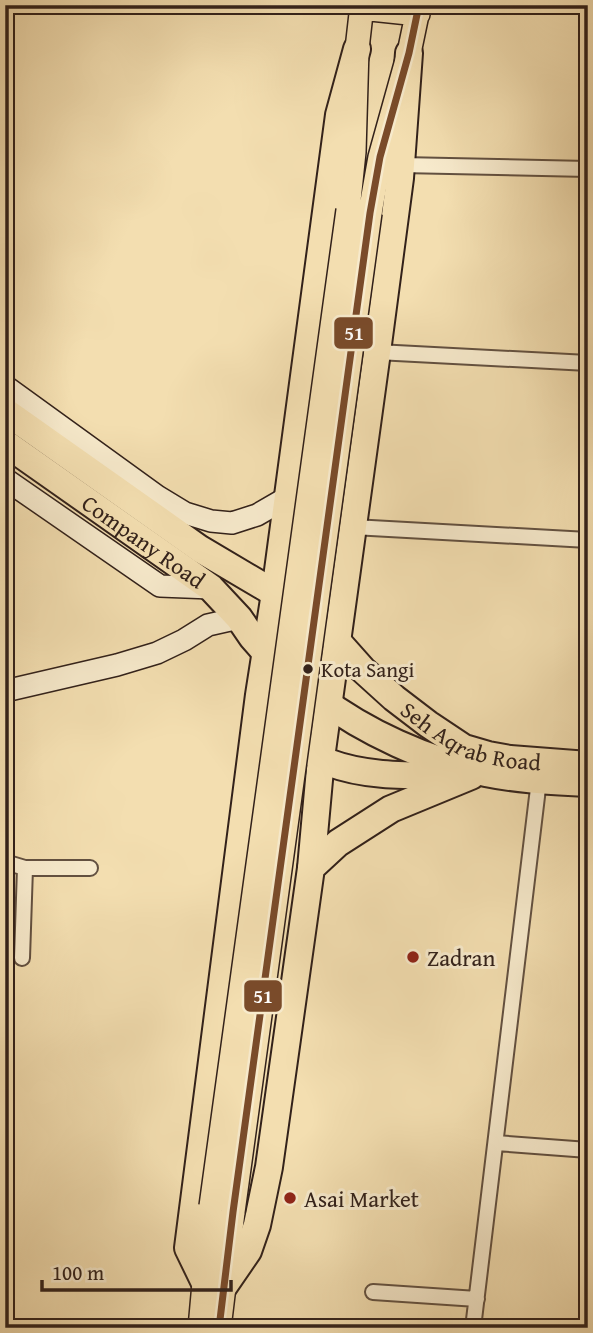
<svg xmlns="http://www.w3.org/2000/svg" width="593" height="1333" viewBox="0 0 593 1333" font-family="'Gentium Book Plus',serif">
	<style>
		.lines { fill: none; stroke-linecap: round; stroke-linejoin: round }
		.street-casing { stroke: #625040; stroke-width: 18 }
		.secondary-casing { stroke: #32211a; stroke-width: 24 }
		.primary-casing { stroke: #32211a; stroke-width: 26 }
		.highway-casing { stroke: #32211a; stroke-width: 30 }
		.street { stroke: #f7eacc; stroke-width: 14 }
		.secondary { stroke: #f7eacc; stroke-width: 21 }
		.primary { stroke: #f3deb0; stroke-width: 23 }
		.highway { stroke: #f3deb0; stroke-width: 26 }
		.primary-bridge-casing { stroke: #32211a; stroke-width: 26; stroke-linecap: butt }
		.primary-bridge { stroke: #f3deb0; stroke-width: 23 }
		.bus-1-casing { stroke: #f7eacc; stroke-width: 12 }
		.bus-1 { stroke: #7a4b2a; stroke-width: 7 }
		.bus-dot { fill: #32211a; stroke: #f7eacc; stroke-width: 2.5 }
		.poi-dot { fill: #8f2418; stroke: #f7eacc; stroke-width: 2.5 }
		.labels { text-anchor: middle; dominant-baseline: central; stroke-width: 6; stroke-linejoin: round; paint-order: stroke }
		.bus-label { font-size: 21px; fill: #32211a; stroke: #f7eacc; text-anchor: start }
		.street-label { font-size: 23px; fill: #32211a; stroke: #f7eacc }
		.poi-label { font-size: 23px; fill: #32211a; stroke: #f7eacc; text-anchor: start }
		.line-badge { stroke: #f7eacc; stroke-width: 2.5 }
		.badge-label { font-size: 19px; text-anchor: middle; font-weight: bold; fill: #fff }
	</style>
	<rect width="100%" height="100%" fill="#f3deb0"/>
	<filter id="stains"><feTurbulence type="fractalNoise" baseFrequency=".00286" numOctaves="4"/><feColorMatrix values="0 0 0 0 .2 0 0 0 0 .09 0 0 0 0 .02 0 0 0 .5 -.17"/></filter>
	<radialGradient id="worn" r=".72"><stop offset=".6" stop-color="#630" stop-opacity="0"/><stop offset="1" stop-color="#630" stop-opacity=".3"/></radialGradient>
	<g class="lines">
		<defs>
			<path id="street" d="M401 165 588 169
				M377 352 588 363
				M353 527 588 540
				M5 862 25 868H90
				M22 958 25 868
				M496 1143 588 1150
				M373 1292 477 1299
				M473 1328 539 780"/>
			<path id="secondary" d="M5 386 157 496 185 513 211 521 232 523 257 515 288 497
				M5 479 160 586 211 588
				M5 691 117 665 157 653 184 640 208 625 239 618"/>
			<path id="primary" d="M361 8 418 14
				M348 210 354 152 357 49 362 5
				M370 213 380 157 409 53 419 5
				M200 1328 211 1206
				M219 1328 233 1212"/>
			<g id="highway">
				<path d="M5 411 200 549 288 601"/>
				<path id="s1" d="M5 443 211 588 239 618 252 637 273 661"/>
				<path id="s2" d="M330 633 362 669 394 698 428 724 464 748 488 755 510 759 588 765"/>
				<path d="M317 696C366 733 426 760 486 773 520 780 554 781 588 783"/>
				<path d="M307 749C315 754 322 760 330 763 370 778 417 775 459 776"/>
				<path d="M311 868 321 758 377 352 400 178 409 53"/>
				<path d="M205 1283 188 1248 259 695 275 593 339 115 357 49"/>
				<path d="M224 1286 248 1251 257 1225 269 1167 311 868 338 843 391 809 471 776"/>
			</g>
		</defs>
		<use href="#street" class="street-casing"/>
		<use href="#secondary" class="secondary-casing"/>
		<use href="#primary" class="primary-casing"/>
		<use href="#highway" class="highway-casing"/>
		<use href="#street" class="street"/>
		<use href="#secondary" class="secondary"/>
		<use href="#primary" class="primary"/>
		<use href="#highway" class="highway"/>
		<defs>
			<path id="primary-bridge" d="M211 1206 348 210
				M233 1212 370 213"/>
		</defs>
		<use href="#primary-bridge" class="primary-bridge-casing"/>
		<use href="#primary-bridge" class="primary-bridge"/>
		<defs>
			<path id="bus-1" d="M219 1328 233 1212 370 213 380 157 409 53 419 5"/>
		</defs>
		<use href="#bus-1" class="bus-1-casing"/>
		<use href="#bus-1" class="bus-1"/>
	</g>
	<circle class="bus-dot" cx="308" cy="669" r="6"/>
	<g class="poi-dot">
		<circle cx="413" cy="957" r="7"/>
		<circle cx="290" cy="1198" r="7"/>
	</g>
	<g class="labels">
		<g class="bus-label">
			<text x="321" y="669">Kota Sangi</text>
		</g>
		<g class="street-label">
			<text stroke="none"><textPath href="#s1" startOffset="170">Company Road</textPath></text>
			<text stroke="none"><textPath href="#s2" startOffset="180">Seh Aqrab Road</textPath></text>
		</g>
		<g class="poi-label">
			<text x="427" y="957">Zadran</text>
			<text x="304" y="1198">Asai Market</text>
		</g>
	</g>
	<g class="line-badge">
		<rect x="333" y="316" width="41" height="34" rx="7" fill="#7a4b2a"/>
		<rect x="243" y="979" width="40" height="34" rx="7" fill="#7a4b2a"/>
	</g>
	<g class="badge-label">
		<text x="354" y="340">51</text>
		<text x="263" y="1003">51</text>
	</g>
	<rect width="593" height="1333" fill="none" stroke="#f3deb0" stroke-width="28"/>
	<rect x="7" y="7" width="579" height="1319" fill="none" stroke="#32211a" stroke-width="3.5"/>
	<rect x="14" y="14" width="565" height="1305" fill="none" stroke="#32211a" stroke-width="2"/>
	<path d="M42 1280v10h189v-10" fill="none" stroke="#32211a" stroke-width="3.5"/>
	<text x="52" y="1280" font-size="21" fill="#32211a" stroke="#f7eacc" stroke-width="5" paint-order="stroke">100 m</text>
	<rect width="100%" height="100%" filter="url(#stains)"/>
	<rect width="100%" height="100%" fill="url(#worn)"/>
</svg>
